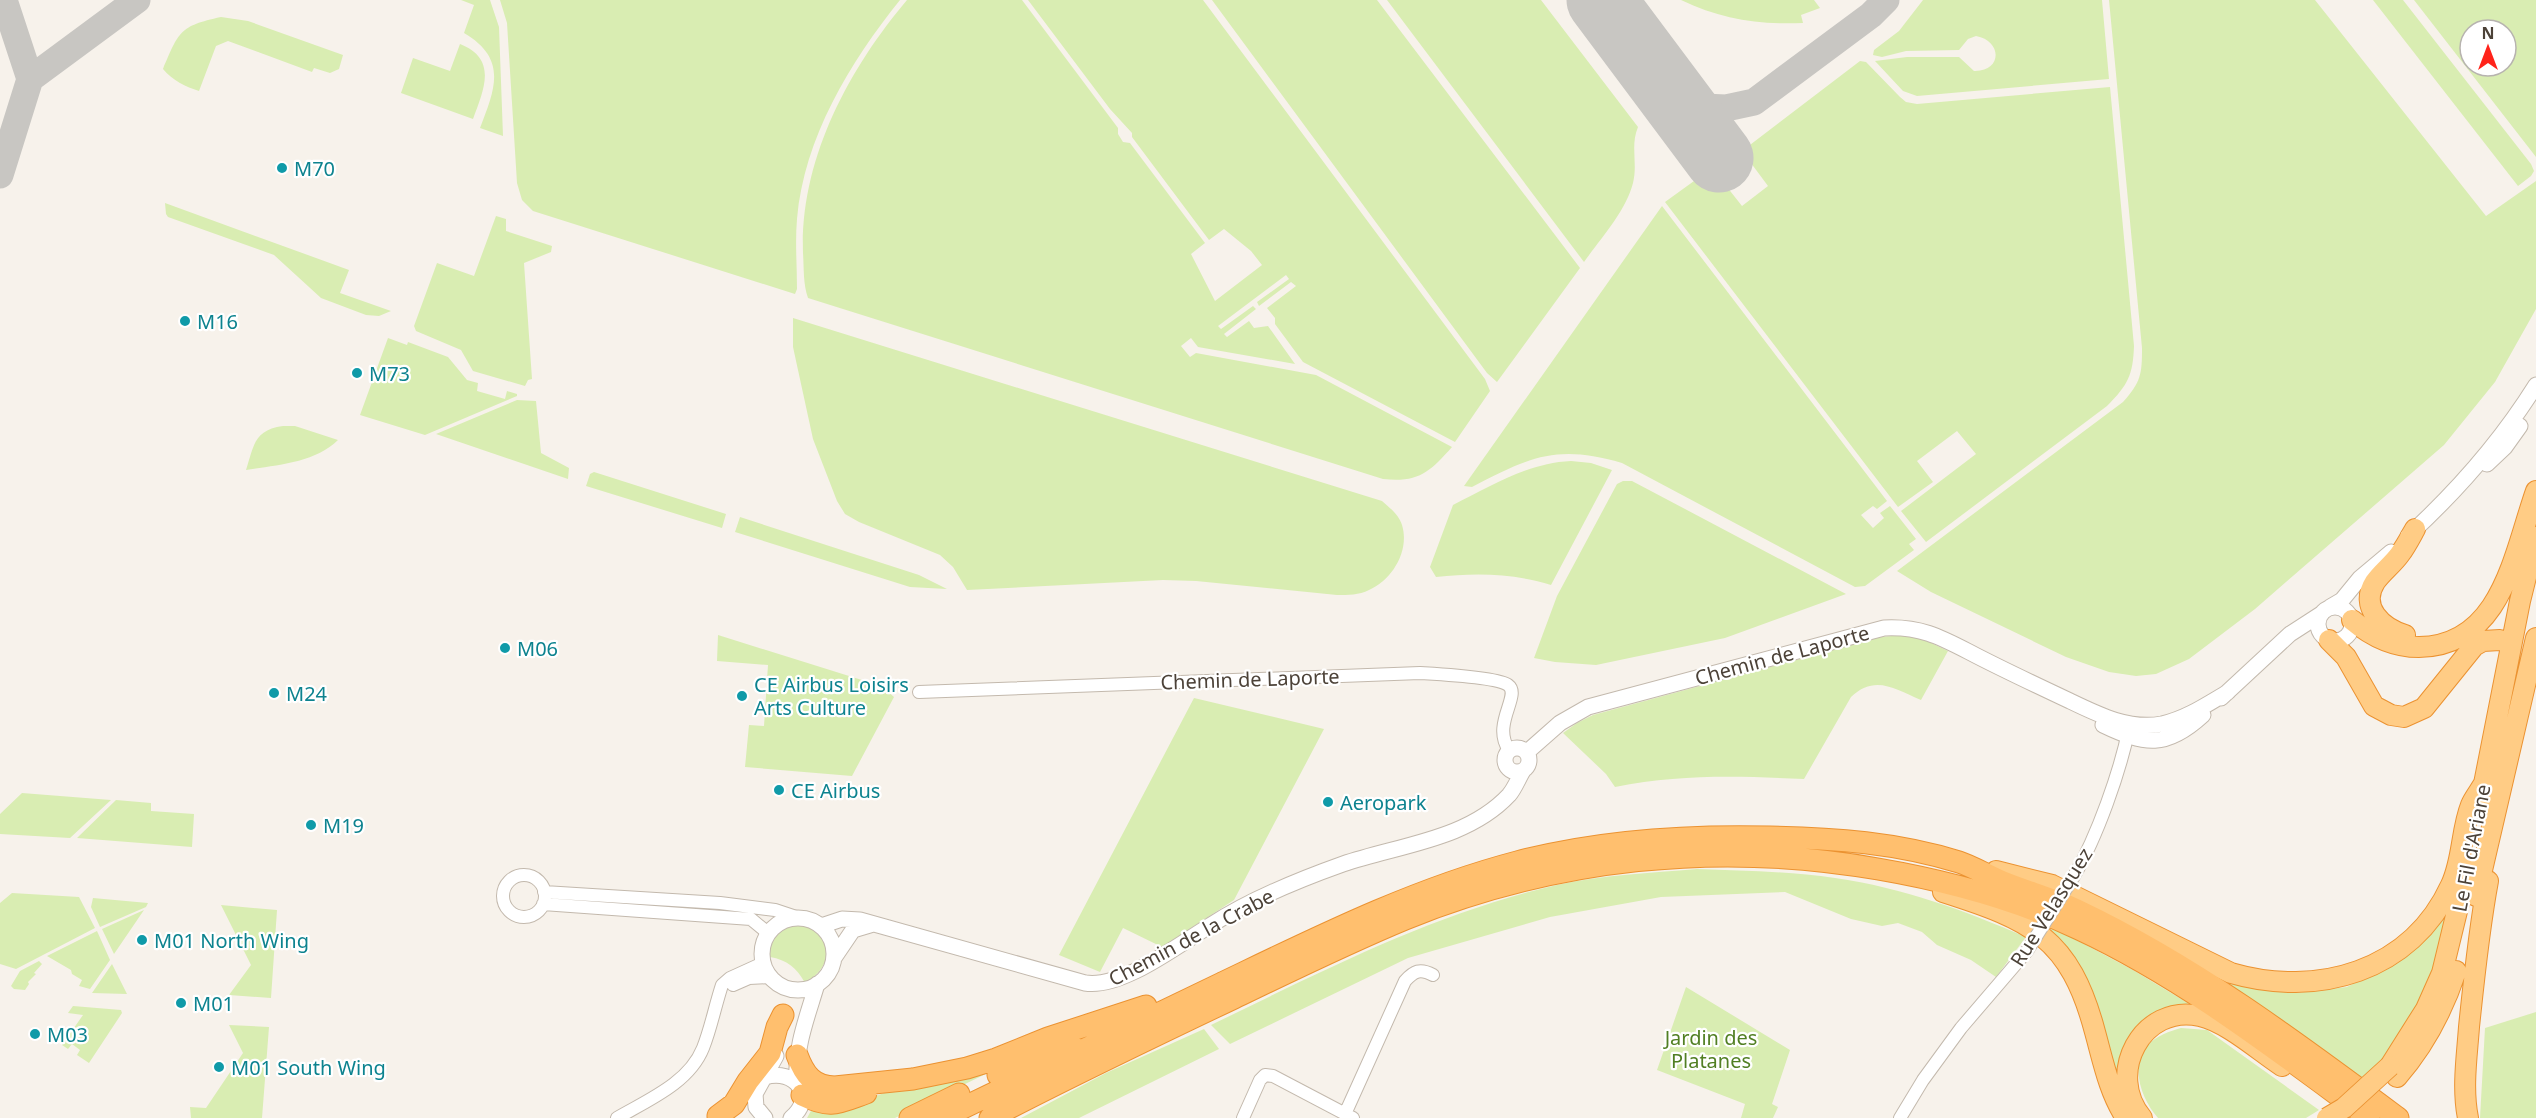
<svg xmlns="http://www.w3.org/2000/svg" width="2536" height="1118" viewBox="0 0 2536 1118" font-family="'Noto Sans',sans-serif">
	<style>
		.green { fill: #d9edb2; fill-rule: evenodd }
		.lines { fill: none; stroke-linecap: round; stroke-linejoin: round }
		.taxiway { stroke: #c8c6c2; stroke-width: 27 }
		.runway { stroke: #c8c6c2; stroke-width: 69 }
		.minor-casing { stroke: #c3b9ad; stroke-width: 14 }
		.tertiary-casing { stroke: #c3b9ad; stroke-width: 17 }
		.trunk-casing { stroke: #eb9231; stroke-width: 22 }
		.motorway-casing { stroke: #eb9231; stroke-width: 23 }
		.minor { stroke: #fff; stroke-width: 12 }
		.tertiary { stroke: #fff; stroke-width: 15 }
		.trunk { stroke: #ffcc85; stroke-width: 20 }
		.motorway { stroke: #ffbf6e; stroke-width: 21 }
		.minor-bridge-casing { stroke: #c3b9ad; stroke-width: 14; stroke-linecap: butt }
		.trunk-bridge-casing { stroke: #eb9231; stroke-width: 22; stroke-linecap: butt }
		.minor-bridge { stroke: #fff; stroke-width: 12 }
		.trunk-bridge { stroke: #ffcc85; stroke-width: 20 }
		.culture-dot { fill: #0f9aa8; stroke: #fff; stroke-width: 2 }
		.labels { text-anchor: middle; dominant-baseline: central; stroke-width: 4.5; stroke-linejoin: round; paint-order: stroke }
		.culture-label { font-size: 20px; fill: #0d838f; stroke: #fff; text-anchor: start }
		.street-label { font-size: 20px; fill: #4c4238; stroke: #fff }
		.park-label { font-size: 20px; fill: #517f23; stroke: #fff }
	</style>
	<rect width="100%" height="100%" fill="#f7f2eb"/>
	<path class="green" d="M461 0H490L499 27 503 136 480 128C495 89 508 59 464 33L474 5Z
		M500 0H900C850 62 804 138 797 219 795 242 797 266 797 289L795 294 533 211 522 200 517 183 507 23Z
		M907 0H1022L1118 128V134L1123 142 1130 143 1205 243 1191 254 1215 301 1262 265 1251 251 1224 229 1209 240 1132 137V133L1110 109 1028 0H1203L1485 379 1490 391 1455 442 1303 362 1275 324V318L1267 308 1296 286 1291 282 1259 306 1257 302 1289 279 1286 275 1218 326 1221 329 1253 306 1256 309 1224 334 1227 337 1249 321 1254 328 1268 326 1295 364 1198 347 1191 338 1181 346 1190 357 1196 353 1316 375 1452 447C1430 472 1418 483 1383 479L808 298C803 284 804 268 803 253 800 160 848 70 907 0Z
		M1212 0H1377L1580 268 1497 382 1487 373Z
		M1387 0H1541L1638 127C1630 146 1638 163 1633 183 1626 211 1601 238 1584 262Z
		M1681 0H1814L1820 8 1801 15 1803 23C1758 25 1721 19 1681 0Z
		M1923 0H2102L2109 79 1917 96 1903 91 1875 61 1907 57H1959L1974 71C2002 72 2003 41 1976 36L1968 39 1959 50 1906 51 1882 57 1873 55 1874 50 1899 31Z
		M2109 0H2315L2486 216 2536 181V309L2495 382 2444 445 2255 609 2189 659 2156 674 2136 676 2109 672 2066 657 1931 592 1897 571 2123 402C2141 382 2142 374 2142 348Z
		M2373 0H2403L2531 164 2534 171 2531 176 2518 186Z
		M2414 0H2536V157ZM2470 30H2506V66H2470Z
		M221 17 248 21 343 55 339 69 330 73 314 68 312 72 228 41 216 46 199 91C186 87 172 80 163 69 179 32 179 26 221 17Z
		M460 44C498 59 484 89 473 119L401 93 413 58 450 71Z
		M1860 61 1866 62 1900 97 1906 102 1917 104 2110 87 2134 346C2133 375 2128 385 2107 406L1926 542 1901 511 1976 454 1957 431 1917 461 1933 482 1898 507 1665 202 1712 168 1742 206 1768 186 1742 151Z
		M165 203 349 270 340 293 391 311 379 316 366 315 321 298 274 255 168 217 166 214Z
		M1662 206 1887 501 1877 509 1873 506 1861 515 1873 528 1884 518 1880 513 1890 506 1916 539 1909 544 1914 550 1865 586 1855 587 1622 463C1557 444 1529 457 1472 487L1464 486Z
		M496 216 506 219V231L552 246 551 252 524 263 532 379 528 380 525 386 473 371 461 350 416 331 414 326 437 263 474 276Z
		M793 318 1382 501C1390 508 1399 515 1402 525 1410 551 1392 580 1369 590 1359 595 1348 595 1337 595L1196 581 1163 580 967 590 953 567 940 555 859 522 845 514 837 501 813 439 793 347Z
		M388 338 407 345 408 342 448 357 467 380 478 383 477 391 505 399 507 391 517 394V396L425 435 360 415Z
		M517 400 536 401 541 453 569 468 568 479 436 434Z
		M283 426H295L338 440C315 463 276 465 246 470 254 445 254 430 283 426Z
		M1571 461 1591 463 1612 470 1551 585C1513 573 1475 573 1436 577L1430 567 1453 505C1491 486 1528 463 1571 461Z
		M594 472 726 514 722 528 586 486 590 474Z
		M1623 481H1632L1846 594 1725 638 1596 665 1555 662 1534 658 1557 596 1617 484Z
		M740 517 919 575 947 589 910 587 735 532Z
		M718 635 881 686 894 697 852 776 745 767 749 725 764 726 768 665 717 661Z
		M1903 635 1923 639 1948 651 1921 700C1895 689 1875 674 1851 697L1804 779C1738 776 1680 774 1615 787L1606 774 1563 733 1577 723 1593 715 1880 637Z
		M1194 698 1324 729 1234 900 1162 947 1123 928 1100 972 1059 955Z
		M22 793 111 800 70 838 0 834V814Z
		M116 800 151 803V811L194 814 192 847 77 838Z
		M1697 869C1743 871 1789 871 1835 878 1904 888 1963 910 2026 937L1996 977 1971 960 1937 945 1922 932 1898 923 1882 926 1851 919 1785 892 1661 897 1550 917 1408 958 1230 1044 1211 1025C1323 971 1434 913 1557 885 1603 875 1650 873 1697 869Z
		M12 893 79 897 95 928 16 969 0 964V903Z
		M93 898 148 903 146 907 100 927 91 907Z
		M2451 903 2433 970 2415 1009 2387 1055 2359 1080 2223 979 2259 989 2296 993 2347 987 2372 974Z
		M221 905 277 910 271 998 229 995 251 965Z
		M144 910 114 954 102 929Z
		M798 923C837 929 836 965 805 983 797 968 787 960 770 957L769 954C771 936 780 926 798 923Z
		M2054 928 2133 970 2196 1008 2178 1009 2120 1071 2112 1068 2081 972 2050 930Z
		M97 931 110 960 90 989 79 986 82 980 72 974 71 970 47 956Z
		M39 961 42 964 34 973 36 974 28 982 29 984 25 990 14 989 11 986 20 971Z
		M112 964 127 994 92 993Z
		M1686 987 1790 1050 1772 1104 1778 1107 1773 1118H1741L1745 1104 1657 1070Z
		M73 1006 121 1010 122 1013 89 1063 77 1055 80 1050 72 1044 68 1049 62 1045 83 1015 68 1013Z
		M2536 1012V1118H2480L2485 1028Z
		M229 1025 269 1027 262 1118H191L190 1107 206 1108 243 1053Z
		M2181 1028 2207 1030 2319 1110 2306 1118H2158C2142 1100 2129 1067 2148 1045 2156 1036 2170 1031 2181 1028Z
		M1204 1029 1219 1049 1079 1118H1021L1106 1073Z
		M996 1069 895 1118H807L812 1109 837 1111 897 1088Z"/>
	<g class="lines">
		<path class="taxiway" d="M30 79 137 0
			M1681 106 1726 108 1754 102 1871 15 1886 0
			M0 175 30 79 4 0"/>
		<path class="runway" d="M1601 0 1719 158"/>
		<defs>
			<path id="minor" d="M919 692 1420 673C1436 674 1497 677 1508 685 1522 695 1491 724 1509 750
				M503 896a21 21 0 1 1 42 0a21 21 0 1 1-42 0Z
				M2074 876C2097 837 2120 772 2129 728
				M544 892 720 903 775 910 799 918
				M543 904 751 919 768 933
				M733 985 749 978 770 977
				M1345 1114 1405 981C1414 971 1420 968 1433 975
				M617 1118C648 1100 689 1083 703 1048 711 1028 715 1006 722 985L730 978 763 963
				M1243 1118 1260 1080 1265 1075 1273 1076 1353 1118
				M1900 1118 1923 1080 1961 1028 2027 951"/>
			<path id="tertiary" d="M2487 464 2505 447 2520 426
				M2408 536C2457 491 2501 441 2536 385
				M2318 624a17 17 0 1 1 34 0a17 17 0 1 1-34 0Z
				M2330 607 2342 600 2360 578 2391 552
				M2221 698 2290 634 2321 614
				M2103 725C2145 745 2166 749 2203 715
				M1505 760a12 12 0 1 1 24 0a12 12 0 1 1-24 0Z
				M1527 752 1560 723 1588 707 1884 628C1922 626 1942 638 1975 655 2006 671 2038 686 2070 701 2099 715 2129 730 2162 724 2187 718 2206 705 2228 692
				M762 954a36 36 0 1 1 72 0a36 36 0 1 1-72 0Z
				M821 926 842 919 860 920 1085 983C1122 989 1179 944 1211 925 1251 899 1298 880 1343 864 1398 845 1467 840 1509 795 1515 788 1518 779 1523 771
				M834 958 853 930 873 924
				M765 1077C795 1068 817 1097 791 1118
				M797 1083C795 1046 807 1018 817 984
				M765 1118 756 1107 755 1094 776 1056"/>
			<path id="trunk" d="M2352 620C2371 636 2394 647 2419 647 2502 646 2514 553 2536 491
				M2405 635C2382 628 2359 607 2375 582 2382 572 2393 564 2400 554 2406 546 2410 538 2415 529
				M2329 640 2346 657 2374 706 2391 715 2404 717 2424 708 2474 646 2483 641 2500 640
				M2481 799 2520 601 2536 537
				M1996 871 2052 885 2231 973C2317 998 2411 972 2451 885 2463 860 2461 830 2471 805 2474 798 2479 792 2483 785
				M1943 892C2031 920 2070 937 2095 1032 2103 1061 2109 1092 2126 1118
				M2476 896 2536 638
				M2390 1066 2426 1009 2442 973 2468 866
				M2397 1077C2424 1046 2443 1010 2456 971
				M2142 1118C2105 1074 2142 1003 2200 1016 2227 1022 2259 1051 2282 1066
				M2468 1118C2462 1088 2467 1056 2469 1027 2474 978 2479 929 2488 881"/>
			<path id="motorway" d="M797 1055C804 1074 813 1087 835 1087L913 1079 967 1068 996 1059 1048 1038 1146 1006
				M998 1075 1070 1041
				M802 1095C831 1109 838 1103 866 1093
				M718 1116 734 1104 748 1081 770 1053 777 1027 783 1015
				M910 1118 959 1094
				M942 1118C1036 1073 1129 1028 1222 983 1318 937 1414 889 1517 862 1600 840 1685 835 1770 837 1834 838 1898 843 1959 862 1974 867 1988 876 2003 882 2028 892 2053 899 2077 910 2193 965 2296 1042 2398 1118
				M990 1118C1070 1076 1152 1037 1234 998 1290 971 1347 943 1405 919 1556 858 1717 841 1878 869 1948 881 2015 899 2079 929 2184 978 2276 1050 2369 1118"/>
		</defs>
		<use href="#minor" class="minor-casing"/>
		<use href="#tertiary" class="tertiary-casing"/>
		<use href="#trunk" class="trunk-casing"/>
		<use href="#motorway" class="motorway-casing"/>
		<use href="#minor" class="minor"/>
		<use href="#tertiary" class="tertiary"/>
		<use href="#trunk" class="trunk"/>
		<use href="#motorway" class="motorway"/>
		<defs>
			<path id="minor-bridge" d="M2027 951 2074 876"/>
			<path id="trunk-bridge" d="M2327 1118 2344 1108 2390 1066"/>
		</defs>
		<use href="#minor-bridge" class="minor-bridge-casing"/>
		<use href="#trunk-bridge" class="trunk-bridge-casing"/>
		<use href="#minor-bridge" class="minor-bridge"/>
		<use href="#trunk-bridge" class="trunk-bridge"/>
	</g>
	<g class="culture-dot">
		<circle cx="282" cy="168" r="6"/>
		<circle cx="185" cy="321" r="6"/>
		<circle cx="357" cy="373" r="6"/>
		<circle cx="505" cy="648" r="6"/>
		<circle cx="274" cy="693" r="6"/>
		<circle cx="742" cy="696" r="6"/>
		<circle cx="779" cy="790" r="6"/>
		<circle cx="1328" cy="802" r="6"/>
		<circle cx="311" cy="825" r="6"/>
		<circle cx="142" cy="940" r="6"/>
		<circle cx="181" cy="1003" r="6"/>
		<circle cx="35" cy="1034" r="6"/>
		<circle cx="219" cy="1067" r="6"/>
	</g>
	<g class="labels">
		<g class="culture-label">
			<text x="294" y="168">M70</text>
			<text x="197" y="321">M16</text>
			<text x="369" y="373">M73</text>
			<text x="517" y="648">M06</text>
			<text x="754" y="684">CE Airbus Loisirs<tspan x="754" dy="23">Arts Culture</tspan></text>
			<text x="286" y="693">M24</text>
			<text x="791" y="790">CE Airbus</text>
			<text x="1340" y="802">Aeropark</text>
			<text x="323" y="825">M19</text>
			<text x="154" y="940">M01 North Wing</text>
			<text x="193" y="1003">M01</text>
			<text x="47" y="1034">M03</text>
			<text x="231" y="1067">M01 South Wing</text>
		</g>
		<g class="street-label">
			<text transform="translate(1782 655) rotate(-15)">Chemin de Laporte</text>
			<text transform="translate(1250 679) rotate(-2)">Chemin de Laporte</text>
			<text transform="translate(2471 848) rotate(-79)">Le Fil d'Ariane</text>
			<text transform="translate(2051 907) rotate(-58)">Rue Velasquez</text>
			<text transform="translate(1191 937) rotate(-28)">Chemin de la Crabe</text>
		</g>
		<g class="park-label">
			<text x="1711" y="1037">Jardin des<tspan x="1711" dy="23">Platanes</tspan></text>
		</g>
	</g>
	<g transform="translate(2488 48)"><circle r="28" fill="#ffffff" stroke="#b7b3af" stroke-width="1.5"/>
	<path d="M0-4.5L10 22L0 15L-10 22Z" fill="#ff231a"/>
	<text y="-9" font-size="16" font-weight="bold" text-anchor="middle" fill="#4c4238">N</text>
	</g>
</svg>
